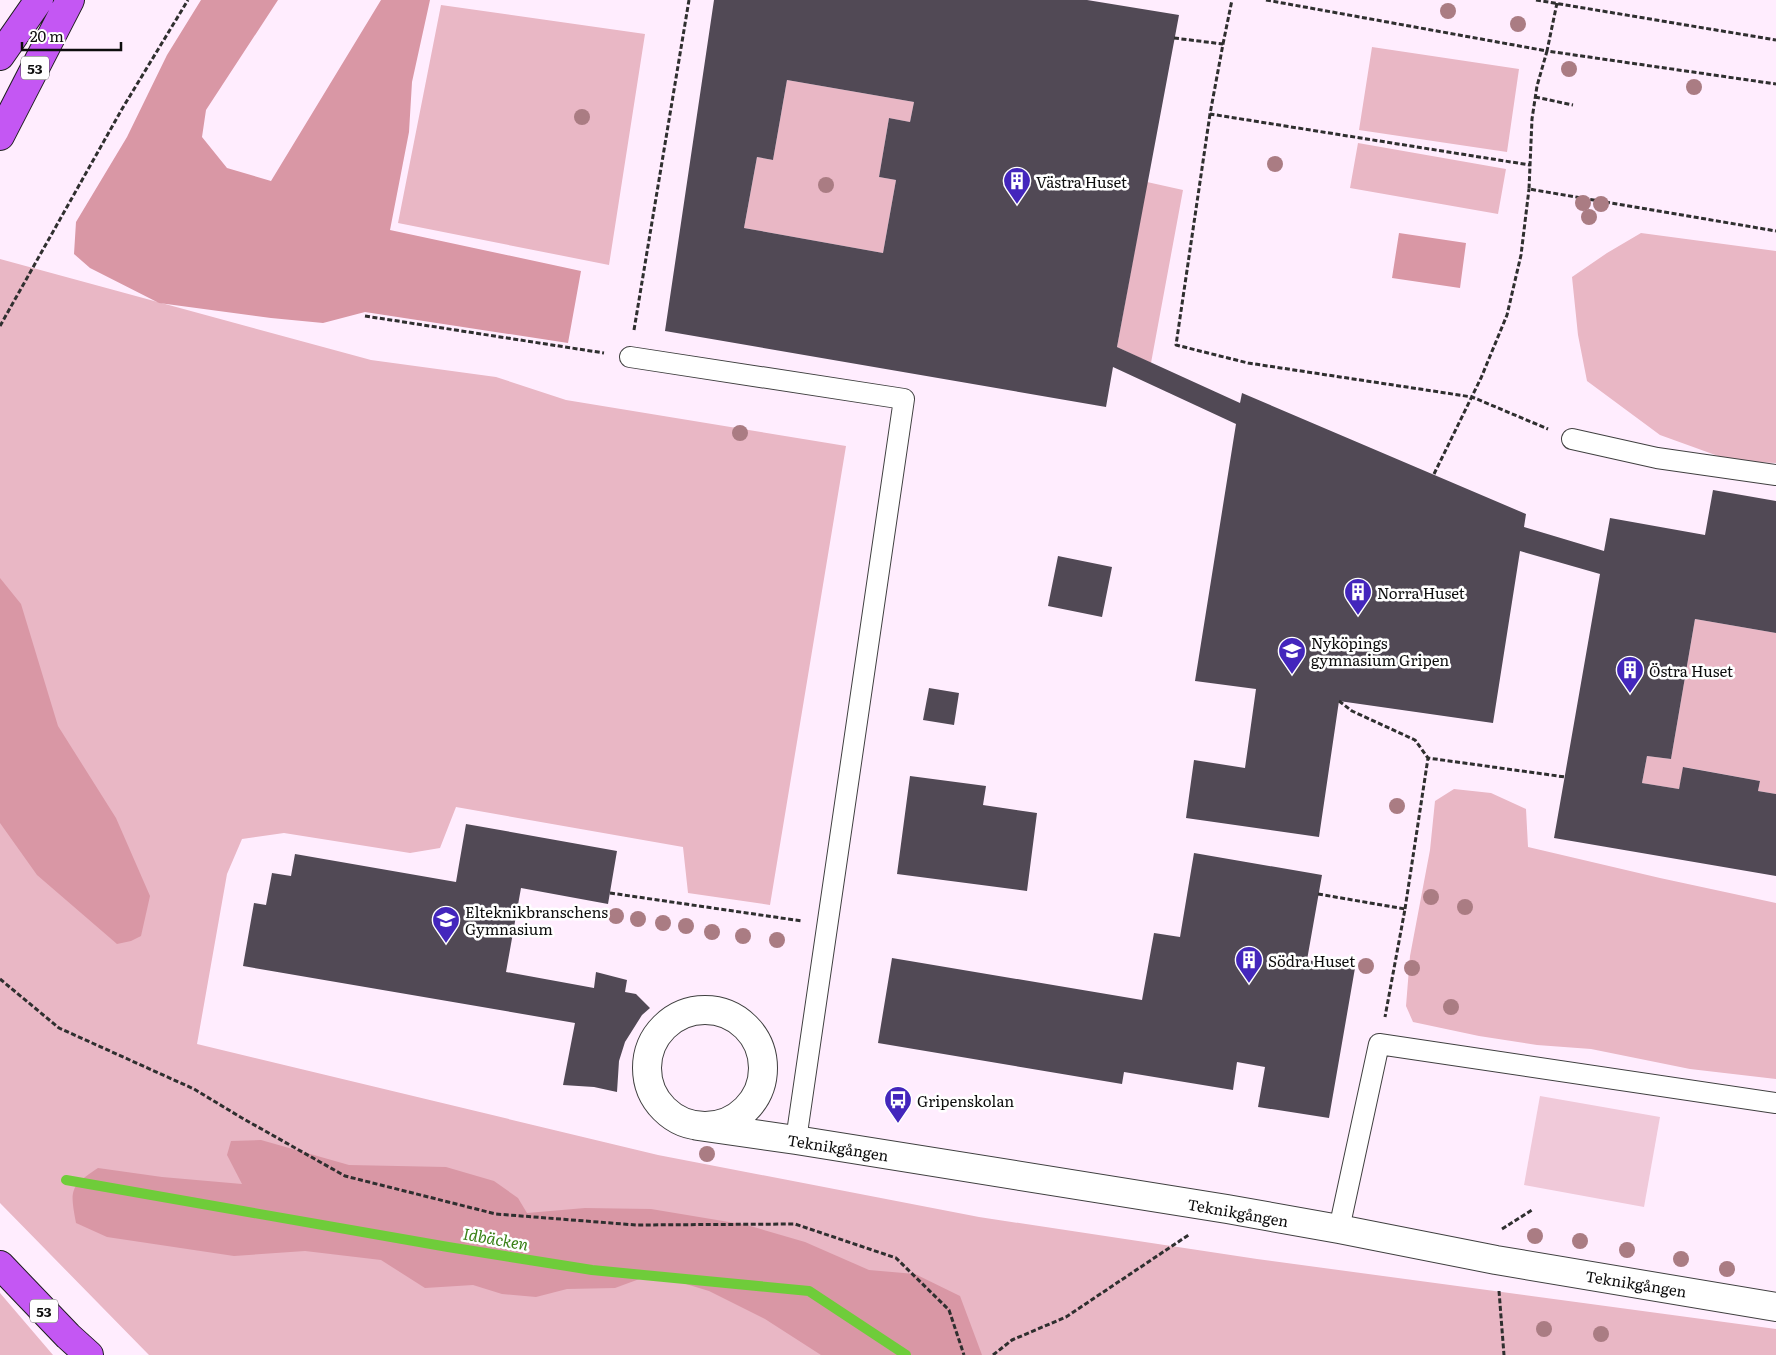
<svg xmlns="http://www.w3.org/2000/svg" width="1776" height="1355" viewBox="0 0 1776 1355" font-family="Literata,serif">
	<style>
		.green { fill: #e9b7c5 }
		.forest { fill: #d997a5 }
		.pitch { fill: #f0c9d9 }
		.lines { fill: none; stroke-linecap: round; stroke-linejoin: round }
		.stream { stroke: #6fcc3a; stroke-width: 10 }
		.building { fill: #514955; fill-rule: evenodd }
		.lane-casing { stroke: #404040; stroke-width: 22 }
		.street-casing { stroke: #404040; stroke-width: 30 }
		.highway-casing { stroke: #1e1e1e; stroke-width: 30 }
		.path { stroke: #2f2f2f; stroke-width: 3; stroke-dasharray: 5 2.5; stroke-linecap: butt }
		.lane { stroke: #fff; stroke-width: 20 }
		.street { stroke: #fff; stroke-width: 28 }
		.highway { stroke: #c457f3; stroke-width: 28 }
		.tree { fill: #aa7c83 }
		.labels { text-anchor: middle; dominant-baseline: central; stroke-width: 5; stroke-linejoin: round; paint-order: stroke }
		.shield { fill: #fff; stroke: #565656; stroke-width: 1 }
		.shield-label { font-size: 14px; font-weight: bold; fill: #0d0d0d }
		.poi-label { font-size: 15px; fill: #0d0d0d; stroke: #fff; text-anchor: start }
		.street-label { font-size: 15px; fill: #0d0d0d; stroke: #fff }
		.water-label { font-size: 16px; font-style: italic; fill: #398116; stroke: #fff }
	</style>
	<rect width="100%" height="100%" fill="#ffedfe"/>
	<path class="green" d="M441 5 645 34 609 265 398 223Z
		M1372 47 1519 69 1507 152 1359 130Z
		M787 80 914 102 910 122 889 118 879 177 896 180 883 253 744 228 757 157 773 160Z
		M1358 143 1506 169 1498 214 1350 188Z
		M1147 182 1183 190 1151 363 1117 347Z
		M1641 233 1776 251V463L1732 461 1660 435 1587 381 1578 335 1572 277 1607 253Z
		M0 259 371 360 496 377 566 400 846 446 770 905 688 893 683 847 456 807 440 848 410 853 284 833 242 839 227 874 197 1044 658 1155 979 1217 1257 1259 1776 1329V1355H149L0 1203Z
		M1695 619 1776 633V794L1758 791 1760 781 1684 767 1679 789 1642 783 1647 756 1671 759Z
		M1454 789 1491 793 1526 809 1528 847 1660 878 1776 903V1079L1690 1069 1591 1049 1537 1045 1479 1036 1413 1022 1406 1006 1410 956 1430 850 1435 801Z
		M0 1293 53 1355H0Z"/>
	<path class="forest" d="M201 0H278L206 110 202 137 227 168 271 181 381 0H430L412 82 409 132 390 230 581 271 568 343 365 312 323 323 271 318 159 303 90 268 74 254 76 222 127 137 167 55Z
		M1399 233 1466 243 1460 288 1392 278Z
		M0 578 21 604 58 726 116 818 150 896 141 936 131 941 117 944 37 875 0 823Z
		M261 1140 349 1165 446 1167 494 1181 518 1198 527 1213 585 1208 651 1209 747 1225 805 1242 869 1270 915 1274 960 1296 982 1355H821L765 1319 709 1291 653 1274 615 1288 567 1289 536 1297 502 1294 473 1285 425 1288 381 1260 305 1251 234 1256 107 1237 76 1223C70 1190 69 1187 98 1168L162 1177 242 1184 227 1155 231 1141Z"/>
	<path class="pitch" d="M1540 1096 1660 1117 1644 1207 1524 1185Z"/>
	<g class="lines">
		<path class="stream" d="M66 1180 448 1247 592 1270 809 1291 906 1355"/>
	</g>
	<path class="building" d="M714 0H1087L1179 15 1117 347 1240 403 1242 393 1526 514 1524 527 1604 551 1610 518 1705 535 1713 490 1776 501V633L1695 619 1671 759 1647 756 1642 783 1679 789 1683 767 1760 781 1758 791 1776 794V876L1554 838 1600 574 1520 551 1493 723 1339 701 1319 837 1186 818 1194 760 1245 768 1256 689 1195 681 1236 424 1113 367 1106 407 665 331ZM787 80 914 102 910 122 889 118 879 177 896 180 883 253 744 228 757 157 773 160Z
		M1058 556 1112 567 1102 617 1048 606Z
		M929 688 959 693 954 725 923 720Z
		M910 776 986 786 983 805 1037 813 1027 891 897 874Z
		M466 824 617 851 608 904 521 888 506 972 594 988 596 972 627 980 625 992 636 994 650 1008 642 1015 625 1042 619 1061 617 1092 594 1087 563 1085 575 1023 243 966 254 903 266 905 272 873 291 876 295 854 456 882Z
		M1194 853 1322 875 1307 960 1355 968 1329 1118 1258 1107 1265 1067 1237 1062 1233 1090 1124 1072 1122 1084 878 1043 892 958 1142 1000 1154 933 1180 937Z"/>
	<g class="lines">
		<defs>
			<path id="lane" d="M630 357 904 399 796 1140
				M1572 439 1657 458 1776 475
				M1339 1229 1379 1044 1776 1103"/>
			<path id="street" d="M647 1068a58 58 0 1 1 116 0a58 58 0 1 1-116 0Z
				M698 1126 796 1140 1227 1209 1339 1229 1496 1260 1776 1307"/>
			<path id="highway" d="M0 56 39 0
				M0 136 70 0
				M0 1265 68 1336 89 1355"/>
		</defs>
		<use href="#lane" class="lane-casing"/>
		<use href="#street" class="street-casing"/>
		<use href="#highway" class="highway-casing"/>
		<path class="path" d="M1266 0 1547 51 1537 86 1532 119 1529 189 1776 231
			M1536 0 1776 40
			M1557 3 1547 51 1776 84
			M1174 38 1223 44 1210 114 1530 165
			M1223 44 1232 0
			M1535 97 1573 105
			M1210 114 1176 345 1248 363 1472 397 1548 429
			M365 316 604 353
			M0 326 122 109 188 0
			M634 330 689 0
			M1434 474 1481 378 1507 315 1521 255 1529 189
			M1339 701 1352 711 1415 740 1428 758
			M610 893 802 921
			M1318 894 1405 909 1385 1017
			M1405 909 1428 758 1565 777
			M0 979 59 1028 194 1089 242 1118 345 1176 496 1214 636 1225 795 1224 896 1258 949 1310 964 1355
			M1502 1229 1532 1210
			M1499 1291 1504 1355
			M993 1355 1012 1340 1066 1317 1190 1234"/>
		<use href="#lane" class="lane"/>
		<use href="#street" class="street"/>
		<use href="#highway" class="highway"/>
	</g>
	<g class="tree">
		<circle cx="1448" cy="11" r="8"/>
		<circle cx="1518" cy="24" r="8"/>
		<circle cx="1569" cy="69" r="8"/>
		<circle cx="1694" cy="87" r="8"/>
		<circle cx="582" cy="117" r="8"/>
		<circle cx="1275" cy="164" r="8"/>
		<circle cx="826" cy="185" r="8"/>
		<circle cx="1583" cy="203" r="8"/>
		<circle cx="1601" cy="204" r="8"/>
		<circle cx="1589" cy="217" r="8"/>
		<circle cx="740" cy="433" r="8"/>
		<circle cx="1397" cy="806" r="8"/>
		<circle cx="1431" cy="897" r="8"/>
		<circle cx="1465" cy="907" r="8"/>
		<circle cx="616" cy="916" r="8"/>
		<circle cx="638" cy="919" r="8"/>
		<circle cx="663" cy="923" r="8"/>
		<circle cx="686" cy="926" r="8"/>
		<circle cx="712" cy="932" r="8"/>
		<circle cx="743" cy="936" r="8"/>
		<circle cx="777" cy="940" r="8"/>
		<circle cx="1366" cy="966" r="8"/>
		<circle cx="1412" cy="968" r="8"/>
		<circle cx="1451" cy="1007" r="8"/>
		<circle cx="707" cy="1154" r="8"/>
		<circle cx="1535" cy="1236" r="8"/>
		<circle cx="1580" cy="1241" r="8"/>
		<circle cx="1627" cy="1250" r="8"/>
		<circle cx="1681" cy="1259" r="8"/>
		<circle cx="1727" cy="1269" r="8"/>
		<circle cx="1544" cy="1329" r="8"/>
		<circle cx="1601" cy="1334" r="8"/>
	</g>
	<defs>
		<symbol id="building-pin" viewBox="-11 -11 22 30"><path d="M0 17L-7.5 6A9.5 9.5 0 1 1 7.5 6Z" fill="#4326bc" stroke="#fff"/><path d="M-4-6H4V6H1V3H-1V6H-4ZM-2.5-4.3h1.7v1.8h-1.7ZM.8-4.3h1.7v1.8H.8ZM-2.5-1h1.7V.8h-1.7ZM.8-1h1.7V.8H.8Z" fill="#fff"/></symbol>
		<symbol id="school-pin" viewBox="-11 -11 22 30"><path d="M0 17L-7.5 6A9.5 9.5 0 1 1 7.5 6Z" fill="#4326bc" stroke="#fff"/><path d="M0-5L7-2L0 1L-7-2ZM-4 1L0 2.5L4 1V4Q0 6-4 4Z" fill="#fff"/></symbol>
		<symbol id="bus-pin" viewBox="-11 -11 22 30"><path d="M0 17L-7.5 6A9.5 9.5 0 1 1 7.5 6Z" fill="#4326bc" stroke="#fff"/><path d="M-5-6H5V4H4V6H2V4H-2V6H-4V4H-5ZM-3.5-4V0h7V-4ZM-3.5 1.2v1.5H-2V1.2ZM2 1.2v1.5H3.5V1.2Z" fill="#fff"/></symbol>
	</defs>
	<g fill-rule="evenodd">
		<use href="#building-pin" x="1001" y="165" width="32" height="43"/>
		<use href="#building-pin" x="1342" y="576" width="32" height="43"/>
		<use href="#school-pin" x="1276" y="635" width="32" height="43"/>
		<use href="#building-pin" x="1614" y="654" width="32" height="43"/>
		<use href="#school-pin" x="430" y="904" width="32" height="43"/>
		<use href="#building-pin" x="1233" y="944" width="32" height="43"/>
		<use href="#bus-pin" x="882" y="1084" width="32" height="43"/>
	</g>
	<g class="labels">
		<g class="shield">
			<rect x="21" y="56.5" width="28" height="23" rx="4"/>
			<rect x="30" y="1299.5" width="28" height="23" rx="4"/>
		</g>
		<g class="shield-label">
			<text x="35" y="68">53</text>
			<text x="44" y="1311">53</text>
		</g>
		<g class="poi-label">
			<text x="1036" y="181">Västra Huset</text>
			<text x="1377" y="592">Norra Huset</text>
			<text x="1311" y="642">Nyköpings<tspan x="1311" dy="17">gymnasium Gripen</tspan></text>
			<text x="1649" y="670">Östra Huset</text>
			<text x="465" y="911">Elteknikbranschens<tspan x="465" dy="17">Gymnasium</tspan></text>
			<text x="1268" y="960">Södra Huset</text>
			<text x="917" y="1100">Gripenskolan</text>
		</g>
		<g class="street-label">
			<text transform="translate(838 1147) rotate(9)">Teknikgången</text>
			<text transform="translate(1238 1212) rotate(10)">Teknikgången</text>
			<text transform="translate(1636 1283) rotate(9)">Teknikgången</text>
		</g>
		<g class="water-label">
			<text transform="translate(496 1238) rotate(10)">Idbäcken</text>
		</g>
	</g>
	<path d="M22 42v8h99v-8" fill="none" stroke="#0d0d0d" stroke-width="2.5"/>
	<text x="30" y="42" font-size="15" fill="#0d0d0d" stroke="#ffffff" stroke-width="4" paint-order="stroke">20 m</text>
</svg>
